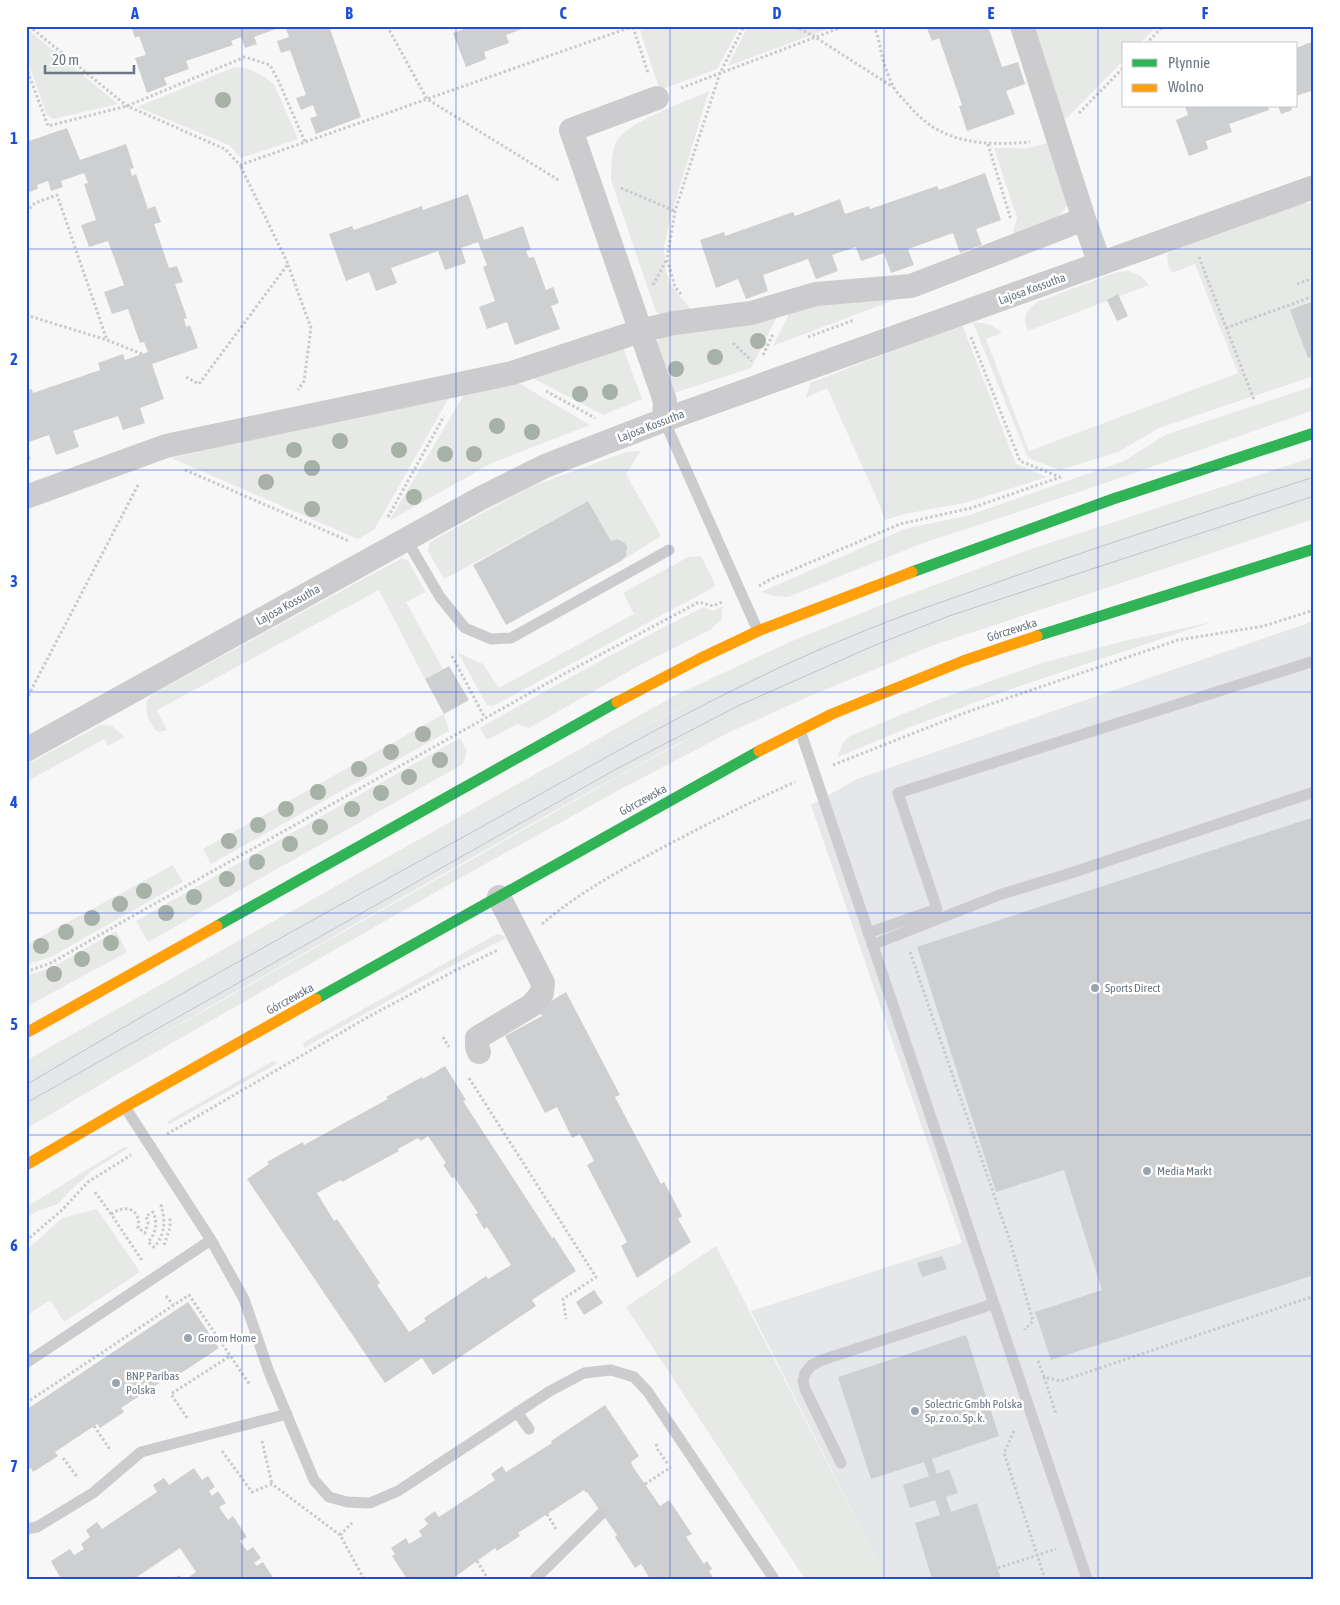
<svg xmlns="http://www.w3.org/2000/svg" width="1340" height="1605" viewBox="0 0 1340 1605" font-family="'Asap Condensed',sans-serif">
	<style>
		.built { fill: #e6e7e8 }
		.green { fill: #e6e9e5 }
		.building { fill: #cecfd0; fill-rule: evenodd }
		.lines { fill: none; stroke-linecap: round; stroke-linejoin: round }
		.path { stroke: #c9cacb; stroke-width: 3; stroke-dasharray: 2.5 2.5; stroke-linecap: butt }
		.lane { stroke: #ccccce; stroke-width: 11 }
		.street { stroke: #ccccce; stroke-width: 24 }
		.fast { stroke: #30b455; stroke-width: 11 }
		.slow { stroke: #ff9f0a; stroke-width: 11 }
		.tram { stroke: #c2c3c4; stroke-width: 1 }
		.tree { fill: #a7b1a7 }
		.grid { fill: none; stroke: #1d4ed8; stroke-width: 1; stroke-opacity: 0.55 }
		.poi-dot { fill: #9ba3ac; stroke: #fff; stroke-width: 2 }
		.labels { text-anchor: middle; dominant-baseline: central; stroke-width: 5; stroke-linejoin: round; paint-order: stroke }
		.street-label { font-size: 12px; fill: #6a7684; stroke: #fff }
		.poi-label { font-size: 12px; fill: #6a7684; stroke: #fff; text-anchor: start }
		.neatline { fill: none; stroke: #1d4ed8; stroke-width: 2 }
		.grid-label { font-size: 16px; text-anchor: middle; font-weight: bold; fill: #1d4ed8 }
	</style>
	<rect width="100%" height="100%" fill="#f7f7f7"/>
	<path class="built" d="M1314 472V502L1001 606 812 681 675 745 547 815 26 1111V1077L592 753 688 705 865 623 993 579Z
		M1314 621V1579H887L751 1311 962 1243 811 805 857 779Z"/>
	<path class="green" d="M652 26H740L717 69 660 90 640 31Z
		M748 26H836L728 66Z
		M1030 26H1157L1139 44H1124V60L1067 118H1062Z
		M26 28 118 104 53 119 47 115 26 57Z
		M235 67 246 68 260 74 274 84 298 139 241 158 229 145 137 107Z
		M709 91 671 215 664 248 666 271 671 285 693 312 660 314 656 312 611 180C612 167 610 149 619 138 633 120 687 101 709 91Z
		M1052 142 1069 201C1059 225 1040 226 1018 235L1013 233 1017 218 994 148H1028Z
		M1305 203 1314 204V376L1159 428 1118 452 1060 470 1028 458 973 323C985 321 993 326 1002 333L986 339 1029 451 1238 373 1195 264 1172 273 1168 264 1167 255 1176 246Z
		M1129 271 1141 276 1149 285 1028 331C1022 317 1026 311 1037 302L1117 272Z
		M910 294 773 346 790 312 818 302Z
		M779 313 751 368 674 393 656 346 659 339 668 333Z
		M962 324 1016 464 1047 477 965 503 904 514 885 520 878 501 827 388 806 398 810 383Z
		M623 347 642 399 603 415 529 376Z
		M517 382 590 425 492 463 389 521 465 393Z
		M1314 386V410L1085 490 923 543 788 597 774 596 761 592 905 529 970 515 1124 461 1165 435Z
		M451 394 374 530 358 539 171 458Z
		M641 451 626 474 661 536 621 561 627 552 625 543 617 539 611 541 588 501 444 579 428 551 430 542 530 487 626 452Z
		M1314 457V472L993 579 865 623 679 709 592 753 26 1077V1061L48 1048 676 695 790 642 894 600 1034 548Z
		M1314 502V519L934 645 812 695 730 732 619 790 469 873 118 1074 26 1129V1111L69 1086C201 1013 331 939 462 865 574 801 686 736 804 683 968 609 1143 559 1314 502Z
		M701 556 716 586 493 706 487 705 458 653 483 664 499 688 634 614 623 593 688 557Z
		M402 558 408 561 426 592 406 602 443 669 425 679 379 590 157 710 167 730 159 732 155 730 147 716 146 702 151 695Z
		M723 606 721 620 710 630 640 665 529 728 517 724 487 740 480 728C554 686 628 645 704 607L713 611Z
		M1212 622 1008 690 900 731 838 757 842 744 850 736 937 700 1042 663 1124 641Z
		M444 714 449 731 211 864 203 849Z
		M100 725 112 726 125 737 108 746 104 739 26 782V765Z
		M460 738 467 751 463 764 148 942 136 921Z
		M173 865 183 882 51 957 26 965V945Z
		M116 931 127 952 26 1007V976L51 968Z
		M497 934 502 935 506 938 436 974 304 1048 303 1043Z
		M273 1061 278 1063 168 1125V1121Z
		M124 1147H130L93 1170 75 1186 58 1204 37 1211 26 1218V1208L28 1206Z
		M97 1209 140 1272 64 1322 50 1300 26 1316V1251L62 1218Z
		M716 1246 887 1579H805L626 1307Z"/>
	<path class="building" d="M131 26H284L254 37 257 44 245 48 241 37 231 41 233 45 186 61 189 69 164 78 167 85 147 93 135 58 146 55 139 36 135 38Z
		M285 26H329L361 117 316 134 310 118 317 116 313 105 301 110 296 98 306 95 290 50 281 53 277 41 289 37Z
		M463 26H530L506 35 509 43 484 52 486 59 466 67 453 33 464 29Z
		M926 26H988L1002 67 1018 62 1025 84 1006 91 1015 114 967 131 959 106 962 105 939 38 932 41Z
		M1314 41V90L1296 96V48Z
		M1185 106H1268L1269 110 1229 124 1232 132 1206 141 1208 149 1189 156 1176 120 1188 115Z
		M1278 106H1291L1292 110 1281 114Z
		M67 128 80 160 126 144 134 168 130 169 132 176 136 174 148 209 155 206 161 222 154 224 169 268 177 266 183 282 175 284 187 318 184 319 186 327 190 325 198 348 152 364 164 399 140 408 145 423 123 430 118 416 73 431 79 447 56 455 49 435 26 443V391L32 389 33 393 100 370 98 363 123 354 125 360 148 352 144 342 140 343 128 309 112 314 104 292 124 285 108 241 89 247 81 225 96 220 84 184 88 183 84 173 61 181 63 187 51 191 48 181 37 185 38 189 26 193V142Z
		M985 173 1001 220 976 229 982 245 960 253 953 233 908 249 914 265 891 273 884 253 861 261 856 247 832 255 838 271 816 279 808 259 763 275 768 291 746 299 738 279 716 288 700 240 724 232 725 236 793 212 795 216 840 199 845 214 869 206 870 209 937 186 939 190Z
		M468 194 484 240 523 226 531 250 526 251 529 258 534 257 546 290 553 287 559 303 551 306 560 329 515 345 507 322 487 329 479 307 495 301 483 267 487 265 478 242 461 248 466 263 445 270 438 251 391 268 397 283 376 291 369 272 346 281 329 234 352 226 354 230 422 206 423 210Z
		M1118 294 1128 316 1117 321 1107 300Z
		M1314 301V356L1308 358 1290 310Z
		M26 447 31 459 26 461Z
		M588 501 611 541 617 539 625 543 627 547 626 556 621 561 506 625 473 565Z
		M449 666 469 700 444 714 425 679Z
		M1314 817V1275L1051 1360 1035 1312 1102 1290 1064 1170 996 1192 917 947Z
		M566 992 620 1095 615 1097 661 1184 664 1182 682 1216 678 1219 691 1242 637 1278 621 1246 627 1242 587 1165 594 1161 580 1134 572 1138 557 1107 545 1113 505 1036 542 1016 538 1009Z
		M445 1066 466 1100 463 1101 552 1238 554 1237 576 1271 532 1300 536 1306 433 1375 422 1358 385 1383 247 1179 269 1164 267 1162 303 1142 304 1145 388 1099 386 1097 422 1077 423 1079ZM428 1136 446 1163 443 1165 452 1178 454 1177 478 1213 475 1214 484 1229 487 1227 511 1265 488 1279 486 1276 424 1318 426 1321 409 1332 377 1285 380 1283 337 1219 334 1221 317 1193 341 1180 342 1182 399 1151 398 1149 418 1138 421 1141Z
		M942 1256 947 1269 922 1277 917 1263Z
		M594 1290 603 1303 584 1315 576 1302Z
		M188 1302 219 1348 166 1383 164 1380 121 1408 124 1412 100 1428 97 1424 55 1452 58 1456 33 1472 31 1468 26 1471V1410Z
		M966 1335 999 1436 932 1459 937 1474 949 1469 958 1493 946 1497 951 1512 977 1503 1001 1579H932L915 1523 940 1515 935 1500 910 1508 903 1485 929 1476 924 1462 871 1479 838 1377Z
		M605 1405 639 1456 631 1462 633 1467 660 1506 669 1500 692 1534 686 1537 704 1564 707 1561 712 1569 709 1571 714 1579H650L641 1564 635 1568 615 1537 617 1535 587 1492 586 1493 584 1490 518 1533 520 1536 497 1551 495 1548 452 1579H407L392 1556 395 1554 391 1548 406 1538 409 1544 422 1536 419 1531 428 1524 424 1519 435 1511 439 1517 495 1480 491 1474 502 1466 506 1472 552 1443 551 1441Z
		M194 1468 202 1480 208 1476 215 1487 209 1491 212 1496 218 1491 226 1503 219 1507 228 1520 233 1516 247 1537 240 1541 247 1551 253 1547 261 1558 254 1563 257 1566 263 1562 274 1579H190L189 1577 196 1572 180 1548 134 1579H61L51 1561 70 1549 74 1555 84 1549 81 1544 90 1537 86 1530 97 1522 102 1529 157 1492 153 1485 164 1478 169 1485Z"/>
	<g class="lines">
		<path class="path" d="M29 26 127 106 225 149 240 165 634 26
			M387 26 427 99 560 181
			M795 26 815 37 893 87
			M873 26C879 34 879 46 882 55 884 65 888 75 892 84 895 91 901 97 906 102 939 144 981 146 1030 142
			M633 27 648 73
			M1146 44 1163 26
			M26 67 48 126 127 106 245 57 270 65 279 82 305 142
			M681 88 845 26
			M1079 113 1124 67
			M988 144 1011 220
			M621 188 675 211
			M26 212 35 203 57 195 107 340
			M1199 257 1254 400
			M288 265 311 328 304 381 298 390
			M1297 284 1314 278
			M653 285 667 259
			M681 294 675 287 667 259 675 211 720 73 744 26
			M26 315 107 340 142 354
			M1226 328 1314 296
			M808 337 854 320
			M971 337 1020 461 1060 477
			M733 343 752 361
			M763 355 773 334
			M186 377 199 384 288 264 240 165
			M546 391 595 418
			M185 470 349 541
			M388 517 444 416
			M759 586 769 580 900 524 971 508 1061 477
			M452 656 485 718
			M26 700 138 485
			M833 765 967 712 1178 640 1264 626 1314 610
			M542 924C577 894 617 872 658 850 703 826 748 803 795 782
			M910 952 1010 1241 1033 1321 1025 1329V1330
			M26 972 53 962 131 917 562 675 699 602 713 606 724 601
			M443 1037 449 1047
			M469 1078 596 1277 563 1299 566 1319
			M167 1134 368 1017 456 970 498 950
			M95 1192 111 1214 143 1262
			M111 1214C115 1212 119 1209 123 1209 135 1207 141 1219 138 1228L145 1233 148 1223 146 1216 153 1212C158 1224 156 1233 148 1242L154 1247C165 1235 166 1221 161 1206L164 1204
			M26 1241 62 1210 88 1182 131 1155
			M164 1245 170 1228V1218
			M166 1296 173 1305
			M1038 1361 1044 1377 1061 1381 1314 1296
			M1044 1377 1056 1414
			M26 1403 189 1295 250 1385
			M187 1418 171 1394 230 1356
			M94 1426 111 1451
			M1014 1431 1004 1453 1045 1579
			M262 1441 272 1484
			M656 1444 658 1450 668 1464
			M222 1451 252 1492 272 1484 340 1535 363 1577 362 1579
			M63 1458 78 1478
			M645 1484 671 1467
			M547 1514 556 1529
			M340 1535 352 1523
			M477 1561 488 1579
			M998 1568 1056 1549
			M174 1579 178 1576 180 1579"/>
		<path class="lane" d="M664 420 758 631
			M406 539 440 597 465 628 491 639 511 638 669 550
			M800 730 1087 1579
			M868 933 937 909 898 793 1314 661
			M872 945 1002 894 1071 873 1314 792
			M125 1107 211 1240 244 1299 269 1372 314 1480 329 1497 347 1502 370 1503 398 1491 550 1391 584 1373 611 1370 634 1377 648 1392 774 1579
			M26 1363 211 1240
			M517 1412 529 1429
			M841 1463 805 1389 803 1381 805 1373 812 1365 822 1360 993 1304
			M26 1529 37 1527 93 1493 141 1452 287 1414
			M535 1579 602 1513"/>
		<path class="street" d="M1022 26 1084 219
			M657 98 571 130 665 401 664 420
			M26 497 166 446 512 373 640 331 674 323 751 313 816 294 911 286 1084 219 1100 264
			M26 750 481 498 545 466 664 420 1314 187
			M479 1052 477 1047V1038L532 1005 542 993 543 983 499 897"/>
		<path class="fast" d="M912 572 1113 499 1314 433
			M1037 636 1314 549
			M217 926 617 702
			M316 999 759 751"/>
		<path class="slow" d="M617 702 701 658 758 631 912 572
			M759 751 832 714 963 661 1037 636
			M26 1033 217 926
			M26 1165 125 1107 316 999"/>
		<path class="tram" d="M26 1085C174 996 325 913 476 830 599 762 721 689 852 636 892 619 933 605 973 591 1086 550 1200 514 1314 477
			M26 1103 618 768 740 705 873 646 949 616 1314 496"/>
	</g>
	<g class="tree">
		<circle cx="223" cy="100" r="8"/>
		<circle cx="758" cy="341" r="8"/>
		<circle cx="715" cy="357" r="8"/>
		<circle cx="676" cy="369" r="8"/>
		<circle cx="610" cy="392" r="8"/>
		<circle cx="580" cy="394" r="8"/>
		<circle cx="497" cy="426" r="8"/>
		<circle cx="532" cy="432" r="8"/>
		<circle cx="340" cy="441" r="8"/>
		<circle cx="294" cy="450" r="8"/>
		<circle cx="399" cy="450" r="8"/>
		<circle cx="445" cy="454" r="8"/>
		<circle cx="474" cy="454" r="8"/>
		<circle cx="312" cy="468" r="8"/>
		<circle cx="266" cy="482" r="8"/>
		<circle cx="414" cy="497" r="8"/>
		<circle cx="312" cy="509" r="8"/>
		<circle cx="423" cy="734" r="8"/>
		<circle cx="391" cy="752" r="8"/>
		<circle cx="440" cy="760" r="8"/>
		<circle cx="359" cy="769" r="8"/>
		<circle cx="409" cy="777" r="8"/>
		<circle cx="318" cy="792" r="8"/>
		<circle cx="381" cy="793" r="8"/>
		<circle cx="286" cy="809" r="8"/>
		<circle cx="352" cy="809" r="8"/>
		<circle cx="258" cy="825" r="8"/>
		<circle cx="320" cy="827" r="8"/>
		<circle cx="229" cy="841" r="8"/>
		<circle cx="290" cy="844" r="8"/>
		<circle cx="257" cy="862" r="8"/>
		<circle cx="227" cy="879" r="8"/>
		<circle cx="144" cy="891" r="8"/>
		<circle cx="194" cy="897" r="8"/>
		<circle cx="120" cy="904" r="8"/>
		<circle cx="166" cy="913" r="8"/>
		<circle cx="92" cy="918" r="8"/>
		<circle cx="66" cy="932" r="8"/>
		<circle cx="111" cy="943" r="8"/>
		<circle cx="41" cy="946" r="8"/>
		<circle cx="82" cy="959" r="8"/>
		<circle cx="54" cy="974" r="8"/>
	</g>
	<path class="grid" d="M242 26V1579M456 26V1579M670 26V1579M884 26V1579M1098 26V1579M26 249H1314M26 470H1314M26 692H1314M26 913H1314M26 1135H1314M26 1356H1314"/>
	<g class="poi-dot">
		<circle cx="1095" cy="988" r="5"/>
		<circle cx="1147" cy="1171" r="5"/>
		<circle cx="188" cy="1338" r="5"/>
		<circle cx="116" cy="1383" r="5"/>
		<circle cx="915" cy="1411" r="5"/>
	</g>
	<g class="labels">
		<g class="street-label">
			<text transform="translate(1032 289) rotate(-20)">Lajosa Kossutha</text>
			<text transform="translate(651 426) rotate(-21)">Lajosa Kossutha</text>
			<text transform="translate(288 605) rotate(-29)">Lajosa Kossutha</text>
			<text transform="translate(1012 630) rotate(-18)">Górczewska</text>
			<text transform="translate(643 800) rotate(-29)">Górczewska</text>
			<text transform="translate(290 999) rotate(-29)">Górczewska</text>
		</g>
		<g class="poi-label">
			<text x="1105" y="988">Sports Direct</text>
			<text x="1157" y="1171">Media Markt</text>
			<text x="198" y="1338">Groom Home</text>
			<text x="126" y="1376">BNP Paribas<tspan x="126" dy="14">Polska</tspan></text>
			<text x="925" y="1404">Solectric Gmbh Polska<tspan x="925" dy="14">Sp. z o.o. Sp. k.</tspan></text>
		</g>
	</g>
	<rect width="1340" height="1605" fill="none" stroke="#ffffff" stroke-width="55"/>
	<rect x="1122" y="42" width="175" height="65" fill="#ffffff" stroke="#c3c8ce"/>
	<rect x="1132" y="59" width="25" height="8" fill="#30b455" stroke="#c3c8ce"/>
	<text x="1168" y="68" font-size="15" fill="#6a7684">Płynnie</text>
	<rect x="1132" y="84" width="25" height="8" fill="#ff9f0a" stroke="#c3c8ce"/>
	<text x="1168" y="92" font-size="15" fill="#6a7684">Wolno</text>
	<path d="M45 65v8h89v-8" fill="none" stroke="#6a7684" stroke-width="2.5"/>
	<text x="52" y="65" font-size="15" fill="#6a7684" stroke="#ffffff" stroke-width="4" paint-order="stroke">20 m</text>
	<rect x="28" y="28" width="1284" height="1550" class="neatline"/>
	<g class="grid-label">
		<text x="135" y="19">A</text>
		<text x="349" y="19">B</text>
		<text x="563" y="19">C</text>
		<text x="777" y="19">D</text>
		<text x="991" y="19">E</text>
		<text x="1205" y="19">F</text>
		<text x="14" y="144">1</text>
		<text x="14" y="365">2</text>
		<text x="14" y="587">3</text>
		<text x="14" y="808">4</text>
		<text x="14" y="1030">5</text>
		<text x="14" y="1251">6</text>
		<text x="14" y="1472">7</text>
	</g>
</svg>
